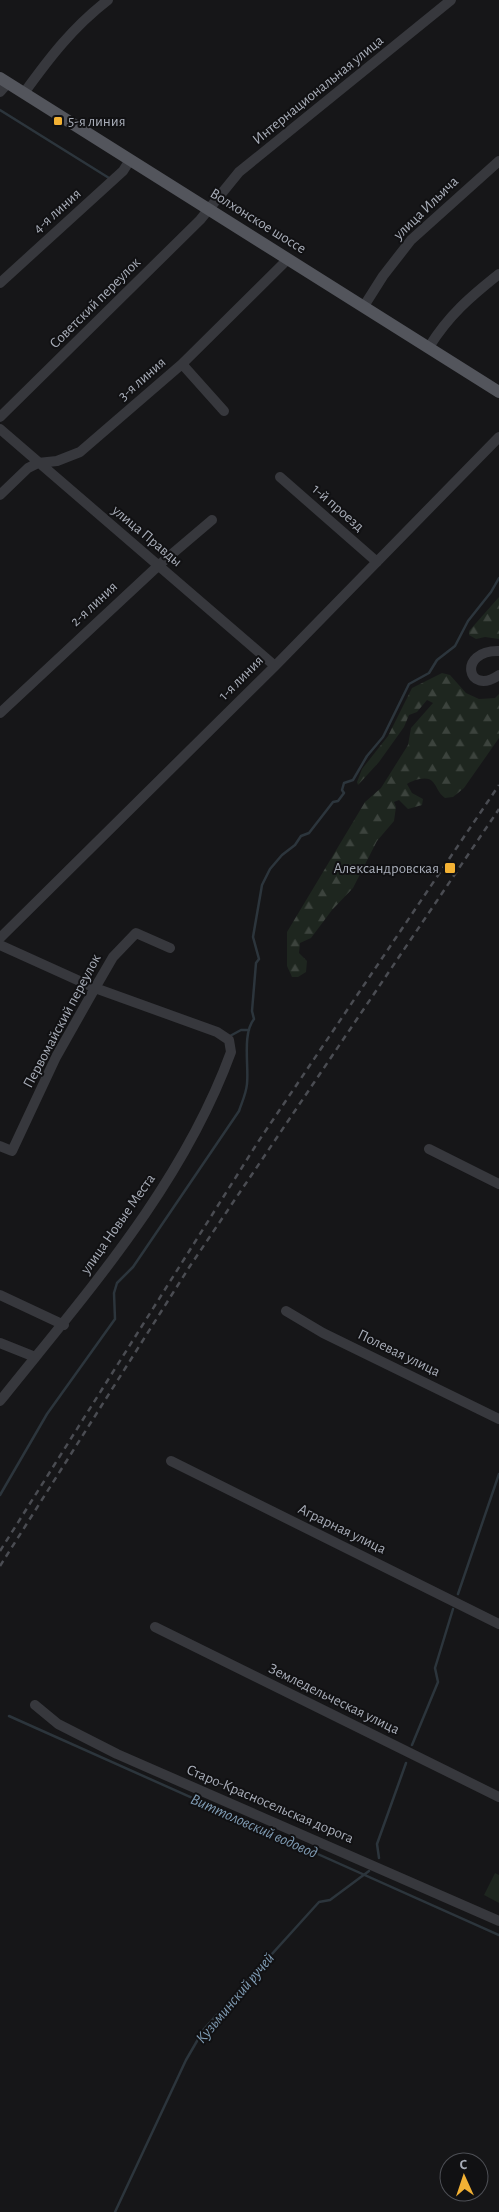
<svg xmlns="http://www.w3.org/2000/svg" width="499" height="2212" viewBox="0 0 499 2212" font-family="'Alegreya Sans',sans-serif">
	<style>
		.forest { fill: url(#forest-firs) }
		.pitch { fill: #1e261f }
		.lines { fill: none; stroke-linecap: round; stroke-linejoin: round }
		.stream { stroke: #2c353c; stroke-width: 2.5 }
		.minor { stroke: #37383d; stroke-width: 10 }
		.major { stroke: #53555c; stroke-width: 12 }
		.rail { stroke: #4a4c52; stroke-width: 2.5; stroke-dasharray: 6 5; stroke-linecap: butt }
		.poi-dot { fill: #f2b134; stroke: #111113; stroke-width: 2 }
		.labels { text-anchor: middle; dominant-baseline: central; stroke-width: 4; stroke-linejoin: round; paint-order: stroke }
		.street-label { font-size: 15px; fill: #a8adb8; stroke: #111113 }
		.poi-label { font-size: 15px; fill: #a8adb8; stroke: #111113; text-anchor: start }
		.water-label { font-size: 16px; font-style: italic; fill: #7f9bb3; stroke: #111113 }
	</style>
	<defs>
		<pattern id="forest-firs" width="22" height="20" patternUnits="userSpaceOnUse" patternTransform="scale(1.25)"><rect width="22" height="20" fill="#1e261f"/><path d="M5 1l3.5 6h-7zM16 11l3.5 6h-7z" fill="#3c433d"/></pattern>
	</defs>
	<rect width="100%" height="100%" fill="#161618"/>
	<path class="forest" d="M499 597V639L485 637 476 639 469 635V631Z
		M442 673 450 675 466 693 479 699 495 698 499 694V738L464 788 453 797 445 798C438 793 438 788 433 782 428 775 413 780 407 784L412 793 423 799 422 805 408 809 399 800 394 802 396 807 394 821 377 841 353 888 332 910 311 938 300 943 299 953 307 961 306 972 298 977H292L287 966V932L365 802 381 788 408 745 411 728 433 703 427 700 417 712 409 715 404 727 379 762 358 785 357 782 362 769 388 736 412 688Z"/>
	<path class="pitch" d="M495 1873 499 1875V1903L484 1895Z"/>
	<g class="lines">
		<path class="stream" d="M0 110 109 178
			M230 1036 241 1030H249
			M0 1495 47 1414 115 1319 114 1293 117 1283 133 1267 239 1111C242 1102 246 1094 247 1084 249 1066 242 1034 254 1019L252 1011 256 963 259 959 253 937 262 885 270 869 282 855 295 845 301 836 309 833 333 802 338 801 344 793 342 790 344 783 353 780 367 756 383 737 409 684 429 673 437 660 455 646 468 621 491 592 499 578
			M458 1594 499 1474
			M9 1716 499 1935
			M412 1745 438 1682 435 1668 453 1609
			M379 1858 377 1844 406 1763
			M115 2212 186 2060 204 2029 319 1902 330 1900 369 1871"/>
		<path class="minor" d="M0 92 8 83
			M24 93C50 57 73 27 108 0
			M0 283 123 171 130 160
			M364 306 383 276 411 240 499 161
			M429 347C449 315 470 297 499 274
			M182 364 224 411
			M0 417 200 220 239 172 451 0
			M0 429 275 666
			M280 477 377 562
			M0 495 28 468 38 463 57 461 80 452 182 364 288 259
			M499 651C457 650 467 697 499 675
			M0 713 159 565 212 520
			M0 938 275 666 499 437
			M0 945 95 988 217 1032 229 1040 231 1052C182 1186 87 1292 0 1401
			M0 1146 12 1151 56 1057 95 988 113 957 136 933 170 948
			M429 1149 499 1184
			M0 1295 64 1325
			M286 1311 323 1333 499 1419
			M0 1343 35 1357
			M171 1461 499 1624
			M155 1627 499 1797
			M35 1705 58 1724 117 1754 499 1921"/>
		<path class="major" d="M0 78 499 392"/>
		<path class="rail" d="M0 1551 258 1142 499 785
			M0 1566 190 1266 499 809"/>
	</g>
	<g class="poi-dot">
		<rect x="53" y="116" width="10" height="10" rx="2.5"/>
		<rect x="444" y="862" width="12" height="12" rx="2.5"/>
	</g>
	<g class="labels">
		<g class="street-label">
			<text transform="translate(318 90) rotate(-39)">Интернациональная улица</text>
			<text transform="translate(426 208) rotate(-44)">улица Ильича</text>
			<text transform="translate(57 211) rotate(-42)">4-я линия</text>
			<text transform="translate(258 221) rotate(32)">Волхонское шоссе</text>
			<text transform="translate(95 303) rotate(-45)">Советский переулок</text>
			<text transform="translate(142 379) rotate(-41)">3-я линия</text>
			<text transform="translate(338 508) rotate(41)">1-й проезд</text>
			<text transform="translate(147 536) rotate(40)">улица Правды</text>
			<text transform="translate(94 604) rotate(-43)">2-я линия</text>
			<text transform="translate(241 678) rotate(-45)">1-я линия</text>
			<text transform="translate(62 1021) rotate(-62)">Первомайский переулок</text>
			<text transform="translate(118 1224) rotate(-55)">улица Новые Места</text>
			<text transform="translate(399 1353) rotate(26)">Полевая улица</text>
			<text transform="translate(342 1529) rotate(26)">Аграрная улица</text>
			<text transform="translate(334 1699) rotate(26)">Земледельческая улица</text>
			<text transform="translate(270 1804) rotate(23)">Старо-Красносельская дорога</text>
		</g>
		<g class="poi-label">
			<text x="68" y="121">5-я линия</text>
			<text x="439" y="868" text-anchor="end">Александровская</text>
		</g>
		<g class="water-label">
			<text transform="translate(254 1826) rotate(24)">Виттоловский водовод</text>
			<text transform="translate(235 1998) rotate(-50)">Кузьминский ручей</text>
		</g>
	</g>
	<g transform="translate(464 2177) rotate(357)"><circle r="24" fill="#111113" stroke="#4d4f55"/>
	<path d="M0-4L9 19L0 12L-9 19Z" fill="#f2b134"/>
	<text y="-8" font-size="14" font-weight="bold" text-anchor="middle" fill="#a8adb8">С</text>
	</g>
</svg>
